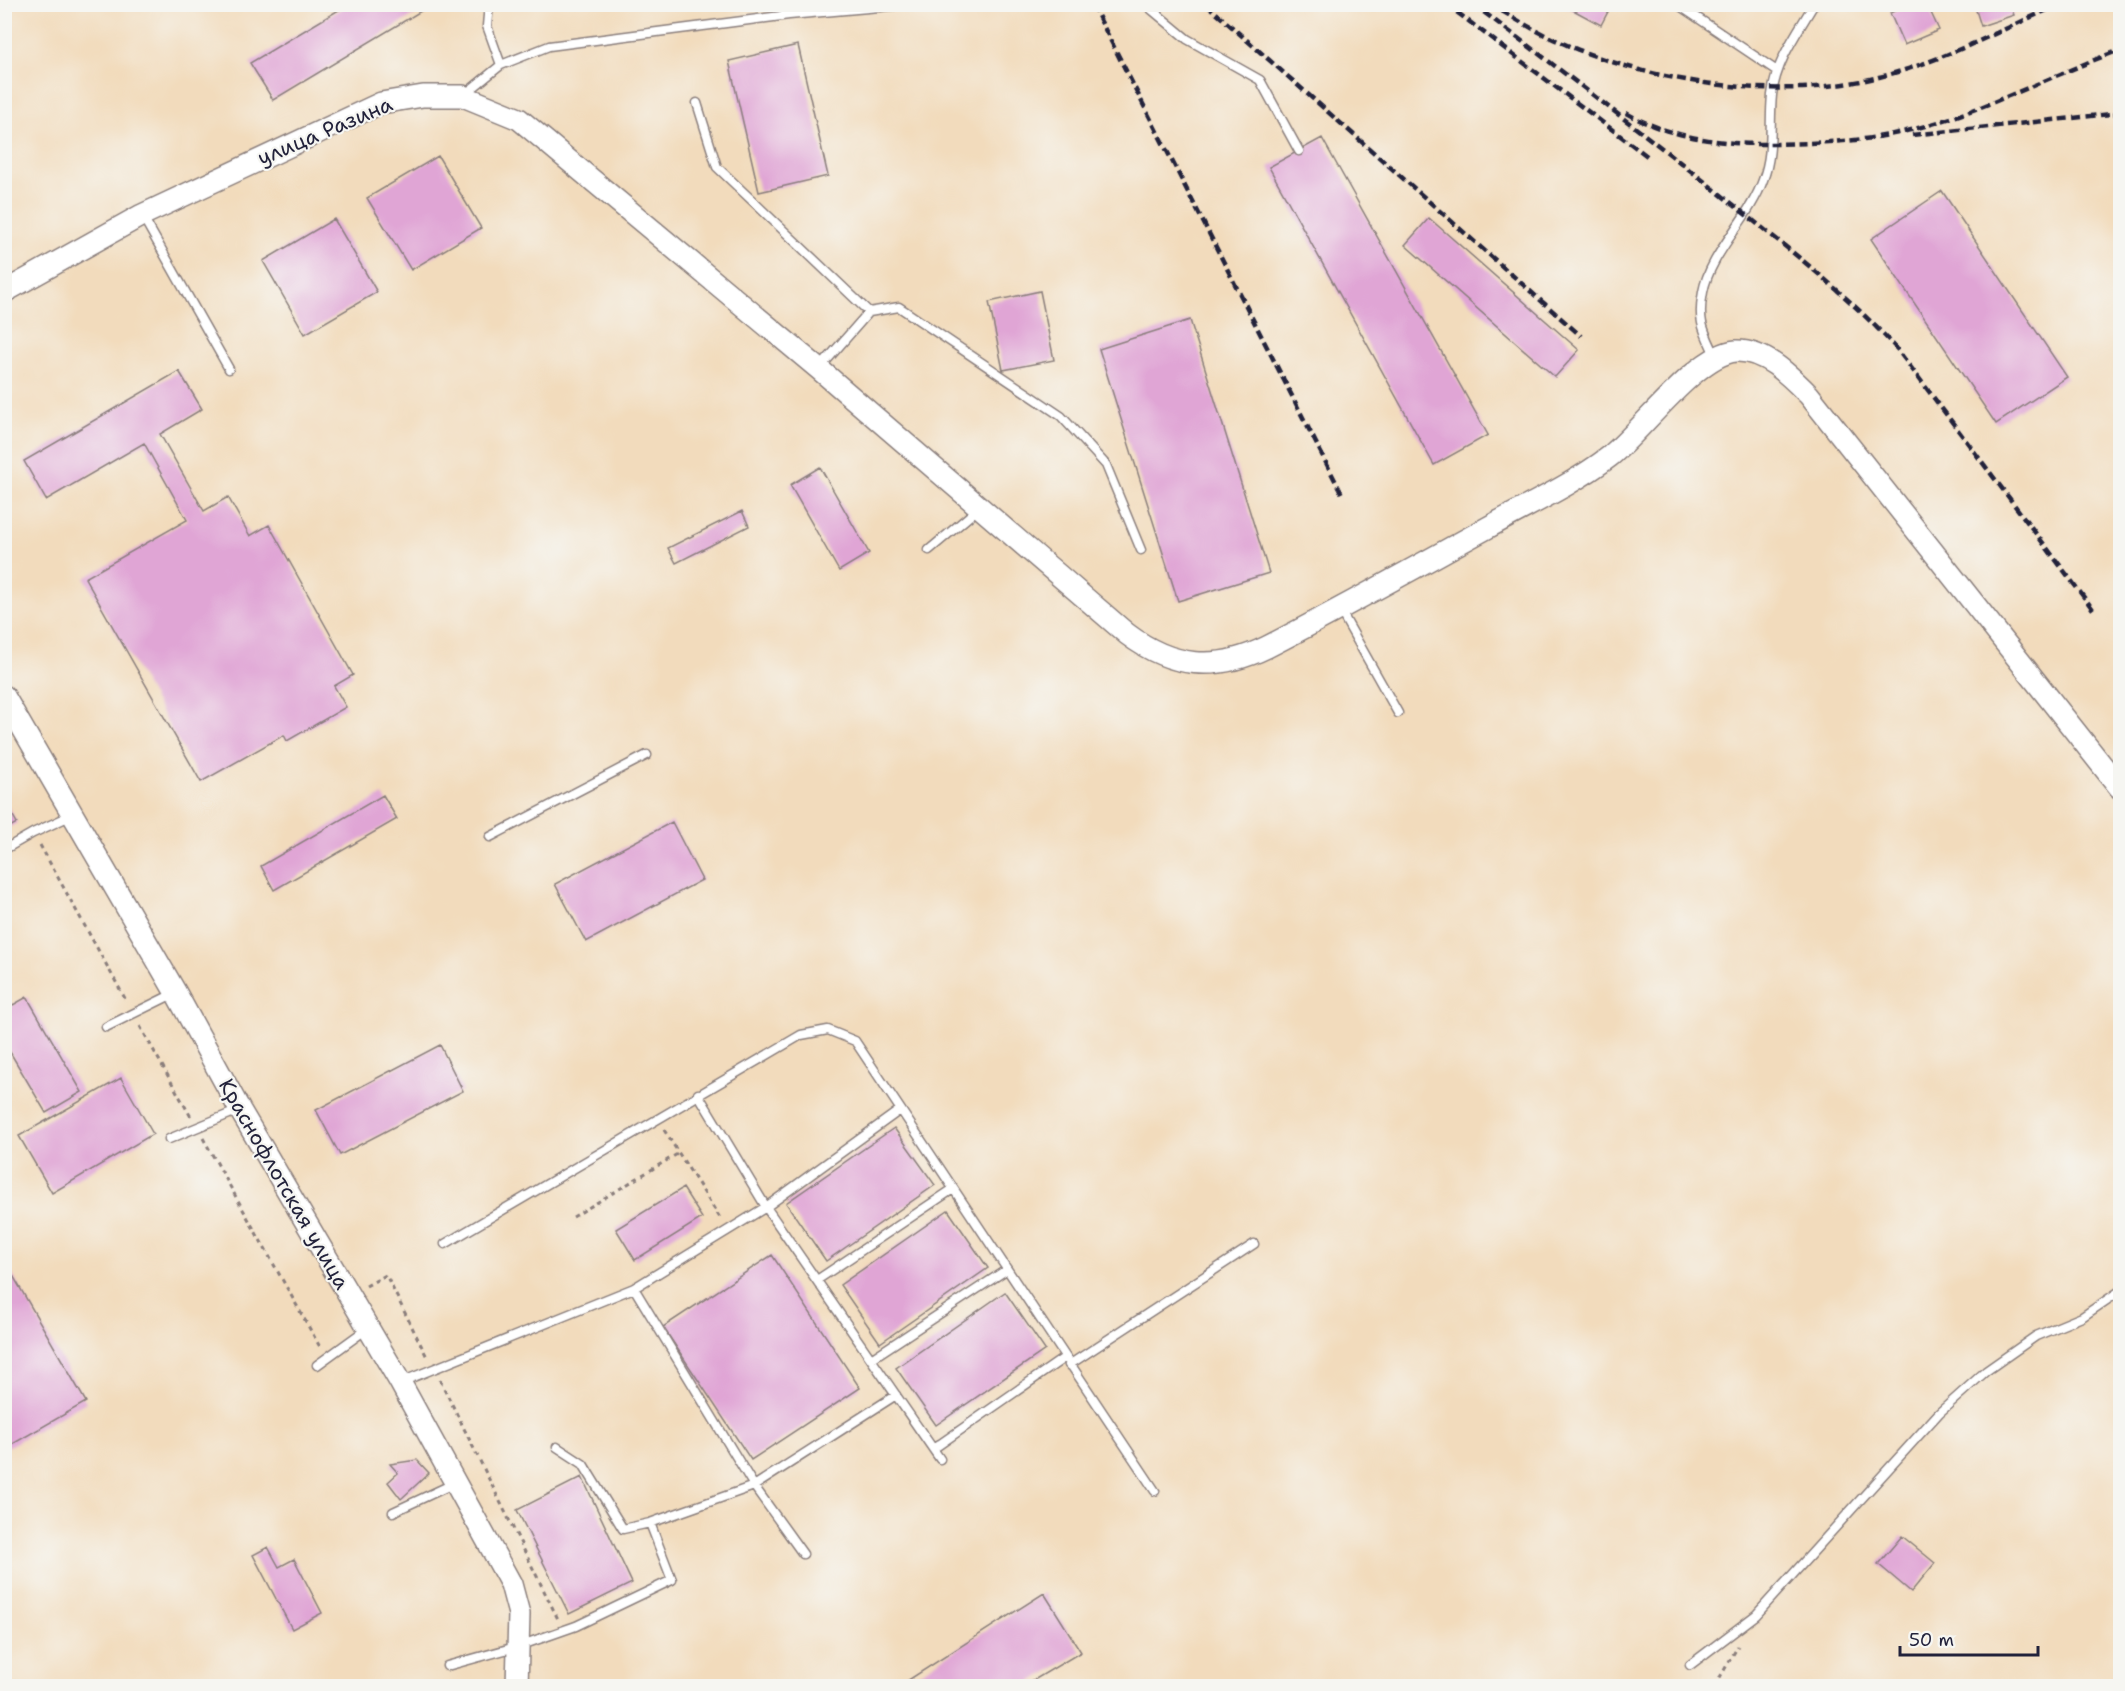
<svg xmlns="http://www.w3.org/2000/svg" width="2125" height="1691" viewBox="0 0 2125 1691" font-family="'Shantell Sans',sans-serif">
	<style>
		.building { fill: #e0a5d5 }
		.lines { fill: none; stroke-linecap: round; stroke-linejoin: round }
		.service-casing { stroke: #8a7e7c; stroke-width: 11 }
		.tertiary-casing { stroke: #8a7e7c; stroke-width: 24 }
		.path { stroke: #8a7e7c; stroke-width: 3; stroke-dasharray: 4.5 4.5; stroke-linecap: butt }
		.service { stroke: #fff; stroke-width: 8 }
		.tertiary { stroke: #fff; stroke-width: 21 }
		.rail { stroke: #22223b; stroke-width: 4.5; stroke-dasharray: 9 4.5; stroke-linecap: butt }
		.labels { text-anchor: middle; dominant-baseline: central; stroke-width: 4.5; stroke-linejoin: round; paint-order: stroke }
		.street-label { font-size: 21px; fill: #22223b; stroke: #f6f6f2 }
	</style>
	<rect width="100%" height="100%" fill="#f6f6f2"/>
	<filter id="ink" filterUnits="userSpaceOnUse"><feTurbulence type="fractalNoise" baseFrequency=".0167" numOctaves="2"/><feDisplacementMap in="SourceGraphic" scale="12" xChannelSelector="R" yChannelSelector="G"/><feConvolveMatrix kernelMatrix="1 2 1 2 8 2 1 2 1" color-interpolation-filters="sRGB"/></filter>
	<filter id="wash" filterUnits="userSpaceOnUse"><feTurbulence type="fractalNoise" baseFrequency=".008" numOctaves="4" result="noise"/><feDisplacementMap in="SourceGraphic" scale="24" xChannelSelector="R" yChannelSelector="G"/><feGaussianBlur stdDeviation="1.35" result="paint"/><feColorMatrix in="noise" values="0 0 0 0 0 0 0 0 0 0 0 0 0 0 0 0 0 1.4 0 .05"/><feComposite in="paint" operator="in"/></filter>
	<g filter="url(#wash)">
		<rect width="100%" height="100%" fill="#f2dbbc"/>
		<g id="blocks">
			<path class="building" d="M1562 4H1612L1601 25Z
				M1909 4H1927L1939 30 1904 45 1890 13Z
				M1974 4H2010L2014 15 1981 26Z
				M2027 4H2044L2030 11Z
				M347 5H431L273 100 250 63Z
				M798 45 828 176 759 192 729 61Z
				M1322 138 1488 435 1434 465 1269 167Z
				M438 156 481 228 411 270 367 198Z
				M1942 191 2067 377 1996 424 1871 239Z
				M1429 218 1579 350 1555 377 1405 245Z
				M334 219 377 292 305 334 263 261Z
				M1040 291 1054 360 1003 370 989 302Z
				M1190 320 1269 573 1178 601 1099 349Z
				M179 371 202 409 160 434 204 511 228 497 250 536 269 525 353 675 334 686 346 707 287 741 284 735 201 782 85 578 187 520 144 443 46 500 24 461Z
				M820 467 869 553 839 571 790 485Z
				M742 511 749 526 676 563 668 548Z
				M383 795 397 819 274 890 261 866Z
				M4 800 17 823 4 830Z
				M672 822 702 880 586 942 555 884Z
				M27 997 82 1092 46 1113 4 1042V1010Z
				M440 1045 463 1091 340 1155 316 1110Z
				M121 1078 153 1134 52 1193 19 1136Z
				M894 1128 935 1185 826 1261 786 1203Z
				M683 1188 702 1218 635 1260 616 1229Z
				M948 1210 988 1268 880 1343 840 1285Z
				M772 1255 860 1388 751 1460 663 1327Z
				M4 1260 86 1402 4 1449Z
				M1005 1292 1045 1350 936 1425 896 1368Z
				M417 1460 429 1473 401 1499 388 1482 398 1473 390 1464Z
				M582 1477 632 1583 569 1614 517 1510Z
				M1902 1536 1935 1563 1911 1592 1878 1564Z
				M268 1547 279 1567 294 1559 322 1613 292 1629 253 1555Z
				M1044 1593 1081 1652 1024 1686H899Z"/>
		</g>
	</g>
	<g filter="url(#ink)">
		<use href="#blocks" fill-opacity="0" stroke="#8a7e7c" stroke-width="1.5"/>
		<g class="lines">
			<defs>
				<path id="service" d="M489 4 487 26 501 65
					M1145 4 1187 39 1260 80 1299 151
					M1677 4 1777 71
					M464 95 501 65 549 46 789 15 913 4
					M697 103 717 167 869 312
					M142 215 229 369
					M1716 357C1704 331 1697 322 1703 292 1710 253 1750 218 1763 180 1774 152 1769 124 1772 95 1776 61 1797 33 1814 4
					M819 369 869 312 899 307 1061 416 1106 465 1141 550
					M929 550 979 508
					M1340 610 1398 713
					M490 837 647 755
					M5 849 33 833 72 815
					M106 1027 175 993
					M698 1094 766 1207 900 1110
					M169 1139 239 1110
					M445 1244 801 1035 828 1030 855 1041 1155 1491
					M817 1280 953 1189
					M634 1288 754 1486 650 1523
					M871 1359 1006 1270
					M317 1365 368 1328
					M1069 1365 1254 1244
					M401 1382 634 1288 766 1207 940 1459
					M933 1449 1064 1358
					M393 1512 455 1483
					M803 1554 754 1486 896 1395
					M1690 1665 1756 1615 1939 1413 1986 1371 2036 1336 2082 1317 2120 1291
					M447 1666 519 1646 576 1626 672 1580 650 1523 623 1529 583 1464 557 1447"/>
				<path id="tertiary" d="M4 292 142 215 381 103 423 96H463L519 119 819 369 1127 634C1172 668 1216 672 1267 647 1341 609 1414 568 1487 528 1528 505 1572 485 1609 457 1642 431 1697 354 1736 351 1765 350 1790 376 1809 395L2120 788
					M4 696 176 993 240 1110 400 1382 511 1584 519 1614 517 1686"/>
			</defs>
			<use href="#service" class="service-casing"/>
			<use href="#tertiary" class="tertiary-casing"/>
			<path class="path" d="M40 845 127 1002
				M140 1026 191 1117
				M664 1130 722 1221
				M203 1138 320 1347
				M573 1217 679 1153
				M366 1286 386 1275 428 1359
				M440 1380 558 1619
				M1715 1686 1738 1646"/>
			<use href="#service" class="service"/>
			<use href="#tertiary" class="tertiary"/>
			<path class="rail" d="M1092 4 1342 494
				M1206 4 1581 336
				M1446 4 1647 156
				M1473 4C1563 72 1653 140 1740 210 1795 254 1850 297 1897 349L2095 612
				M1490 4C1512 17 1535 31 1558 41 1651 84 1780 102 1879 77 1942 62 2002 29 2061 4
				M1626 113C1670 138 1725 145 1776 144 1817 143 1858 142 1898 133 1971 117 2050 76 2120 50
				M1912 135 2120 113"/>
		</g>
	</g>
	<g class="labels">
		<g class="street-label">
			<text transform="translate(325 131) rotate(-23)">улица Разина</text>
			<text transform="translate(284 1184) rotate(60)">Краснофлотская улица</text>
		</g>
	</g>
	<rect width="2125" height="1691" fill="none" stroke="#f6f6f2" stroke-width="24"/>
	<path d="M1900 1646v9h138v-9" fill="none" stroke="#22223b" stroke-width="3"/>
	<text x="1909" y="1646" font-size="18" fill="#22223b" stroke="#f6f6f2" stroke-width="4.5" paint-order="stroke">50 m</text>
</svg>
